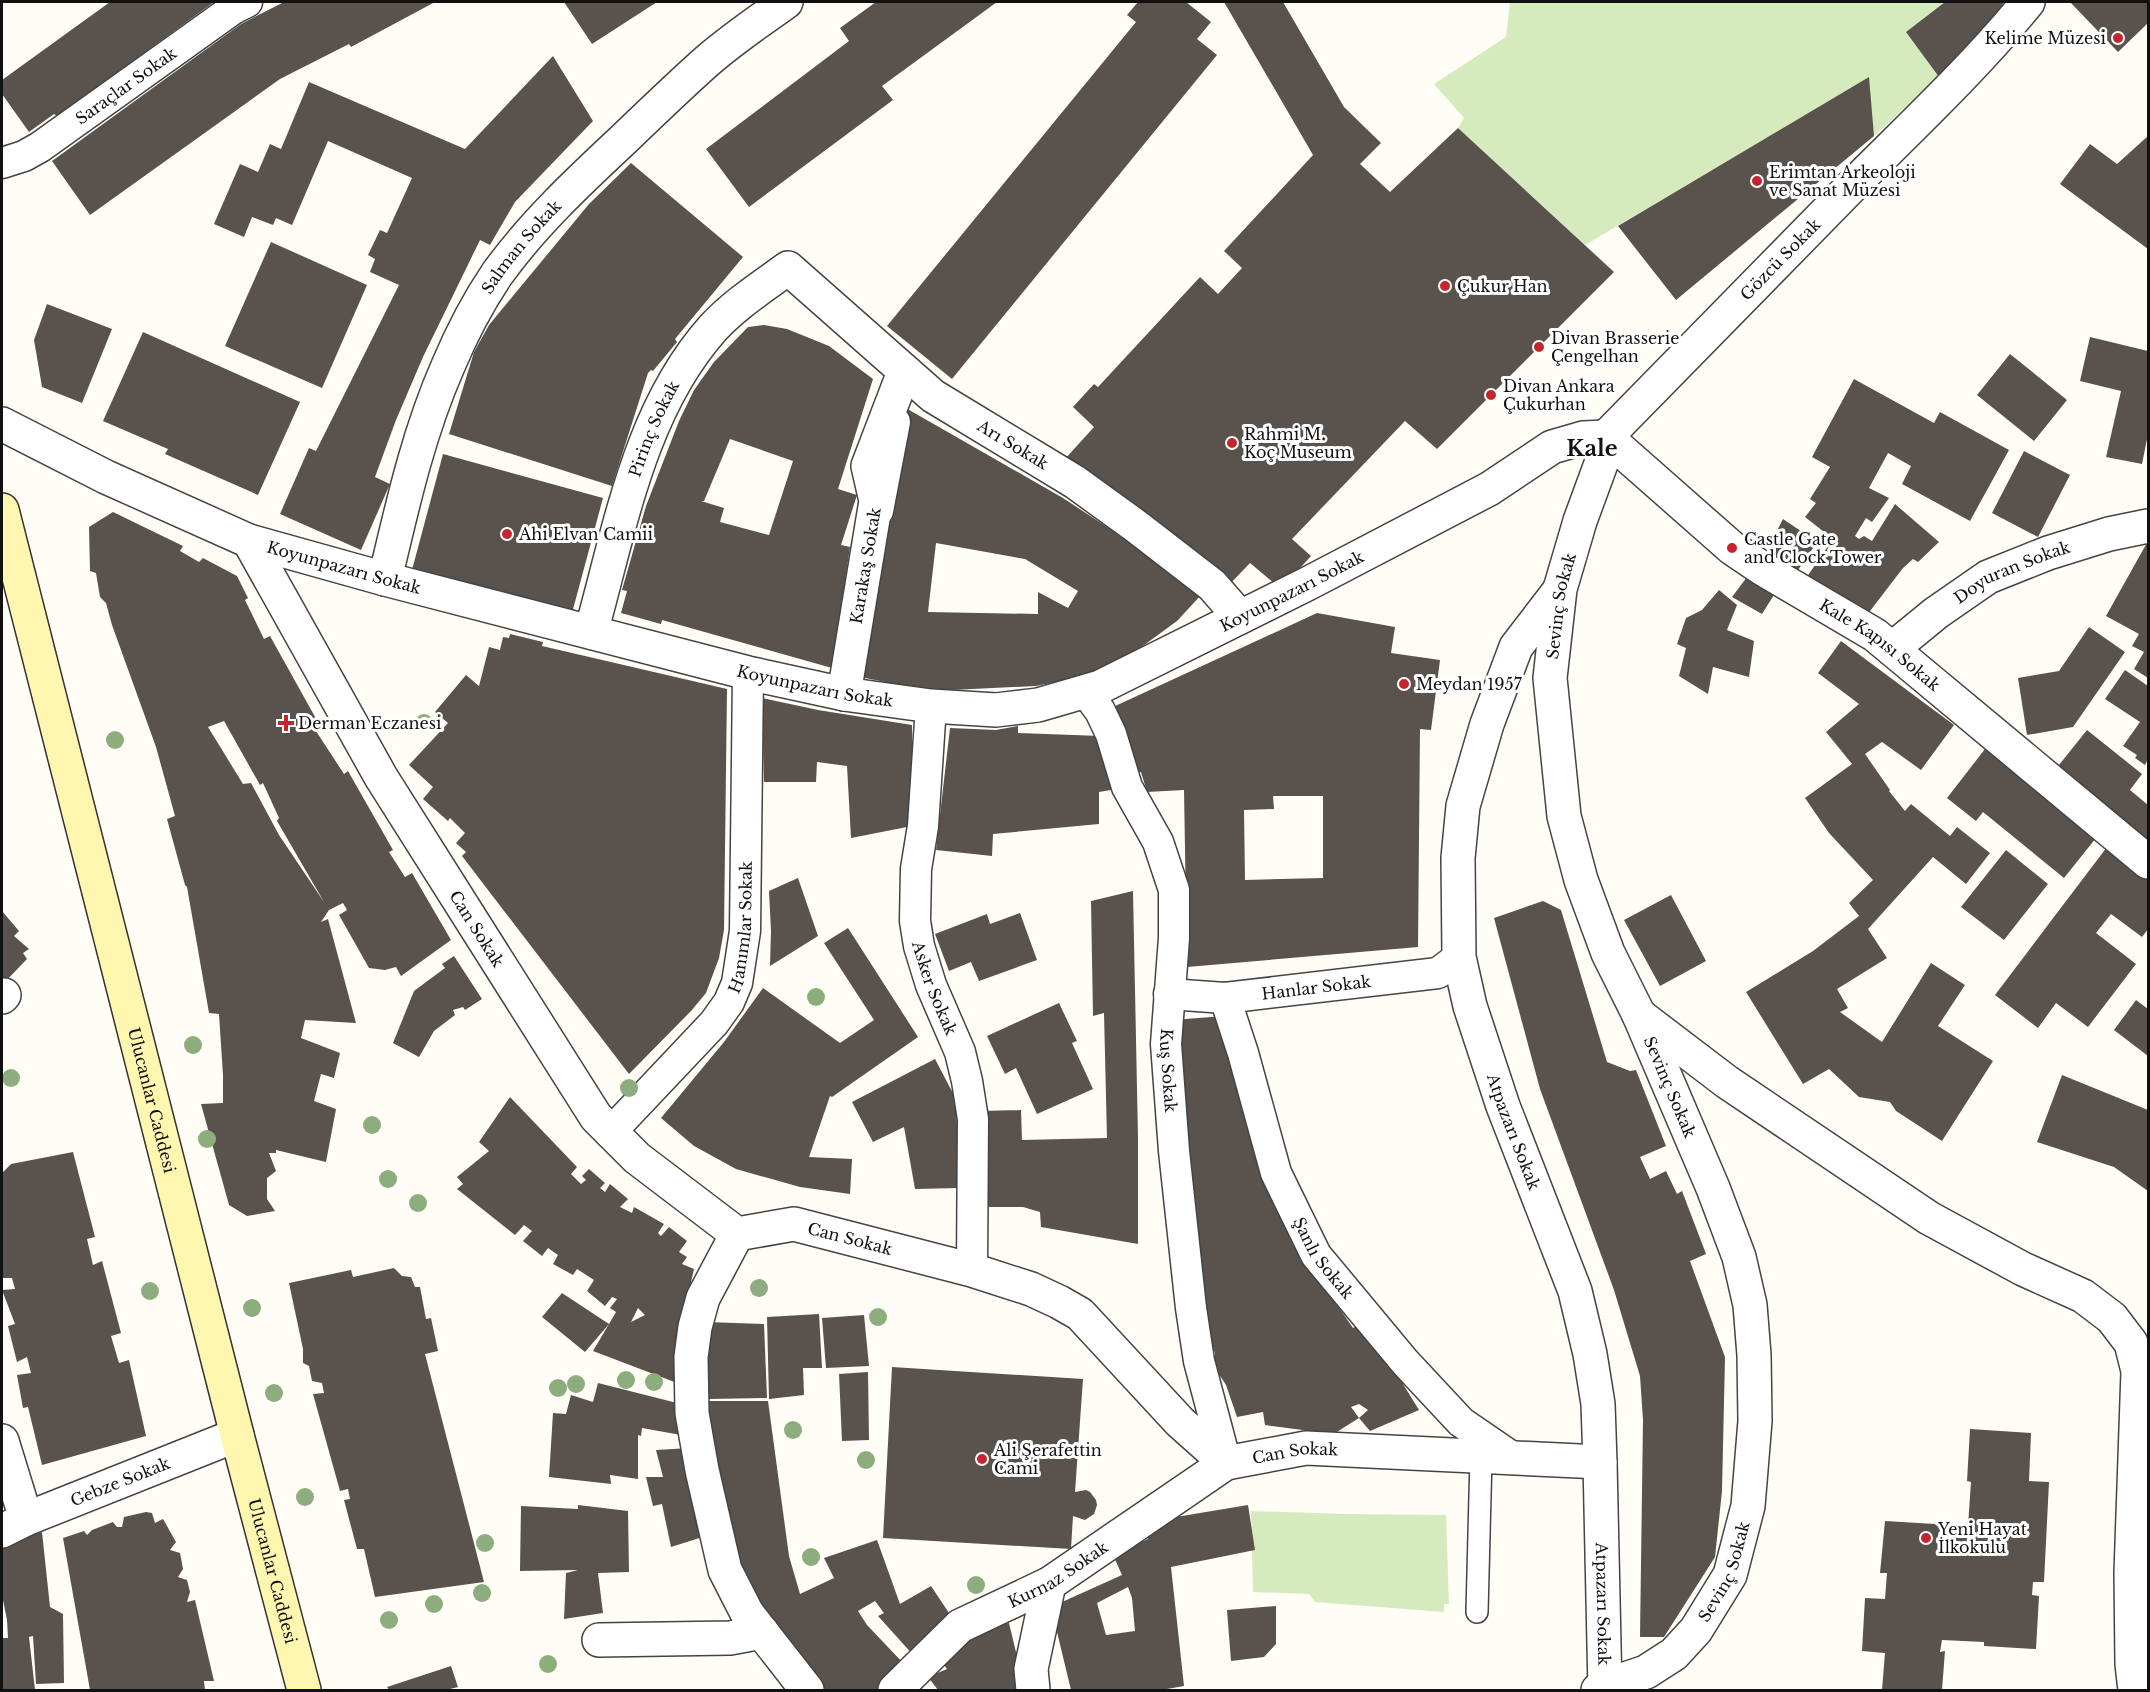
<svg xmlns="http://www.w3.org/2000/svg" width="2150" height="1692" viewBox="0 0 2150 1692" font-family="'Libre Baskerville',serif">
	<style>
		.green { fill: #d5ebbd }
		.building { fill: #5a524d; fill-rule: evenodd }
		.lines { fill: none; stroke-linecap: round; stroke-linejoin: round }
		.service-casing { stroke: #444; stroke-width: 24 }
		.pedestrian-casing { stroke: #444; stroke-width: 33 }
		.minor-casing { stroke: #444; stroke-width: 36 }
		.secondary-casing { stroke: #333; stroke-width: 36 }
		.service { stroke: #fff; stroke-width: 21 }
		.pedestrian { stroke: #fff; stroke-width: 30 }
		.minor { stroke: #fff; stroke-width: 33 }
		.secondary { stroke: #fff6b0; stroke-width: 33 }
		.tree { fill: #8dad7f }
		.poi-dot { fill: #c4262e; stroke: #fff; stroke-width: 2 }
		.labels { text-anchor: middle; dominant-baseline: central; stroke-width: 6; stroke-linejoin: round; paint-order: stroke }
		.poi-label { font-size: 16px; fill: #111; stroke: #fff; text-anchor: start }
		.street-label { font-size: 16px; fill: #111; stroke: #fff }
		.district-label { font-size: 22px; font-weight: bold; fill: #111; stroke: #fff }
	</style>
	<rect width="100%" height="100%" fill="#fffdf5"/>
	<path class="green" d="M1510 2H1945L1906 32 1939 77 1874 136 1868 78 1585 245 1458 128 1464 118 1434 84 1506 37Z
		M1251 1511 1346 1514 1446 1515 1449 1604H1444V1612L1315 1602 1309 1594 1253 1592Z"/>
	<path class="building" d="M110 2H214L57 116 54 114 29 132 2 94V80Z
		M284 2H435L351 47 349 44 280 79 90 215 52 161 241 24Z
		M564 2H657L592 44Z
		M876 2H997L882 86 893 100 749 207 706 149 849 41 840 28Z
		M1138 2H1186L1211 22 1197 39 1217 55 952 379 887 326 1136 22 1127 15Z
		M1224 2H1283L1344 107 1381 143 1360 164 1390 192 1458 128 1614 272 1437 449 1405 421 1292 539 1311 556 1281 589 1250 563 1227 587 1065 459 1094 427 1073 407 1094 384 1098 387 1200 277 1218 294 1242 268 1224 251 1313 155Z
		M1945 2H2004L1990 26 1939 77 1906 32Z
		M2070 2H2148V23L2118 52Z
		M553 56 593 121 515 202 490 245 480 240 423 357 396 420 375 477 390 484 361 550 280 514 309 448 316 451 399 285 370 272 375 259 368 255 380 230 387 233 412 178 328 141 292 225 276 218 273 225 252 217 244 237 214 224 240 164 258 172 270 144 281 149 309 82 465 149Z
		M1869 77 1874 136 1676 300 1618 226Z
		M2148 136V249L2060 184 2090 144 2117 164Z
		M631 163 743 257 675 339 677 342 653 371 651 370 648 373 612 486 449 434 474 352 489 325 589 204Z
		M271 242 367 285 322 388 225 346Z
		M47 304 112 329 82 403 42 387 34 340Z
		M764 325 787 329 829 346 873 379 838 489 857 495 841 545 850 547 832 668 662 620 661 624 621 613 627 591 622 590 646 506 679 421 694 390 714 362 748 327ZM730 439 793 461 769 535 720 522 724 508 701 501H704Z
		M143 332 300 402 258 495 165 454 168 449 103 421Z
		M2090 337 2148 351V434L2142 464 2106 457 2121 391 2080 381Z
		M2010 354 2067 400 2034 441 1977 395Z
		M1854 379 1934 423 1940 412 2009 450 1970 521 1902 484 1911 466 1888 453 1869 488 1889 498 1872 522 1866 518 1855 536 1859 539 1864 536 1872 541 1895 504 1939 542 1918 562 1913 559 1903 568 1867 615 1804 581 1833 539 1805 517 1816 503 1810 499 1830 467 1812 457Z
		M904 407 1063 498 1113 531 1201 595 1177 621 1136 651 1096 672 1071 679 1036 686 952 690 911 687 860 677ZM936 543 1025 559 1078 591 1068 608 1038 592V614L928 612Z
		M2024 451 2070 475 2038 537 1992 513Z
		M443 454 603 498 572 613 412 570Z
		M113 512 183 546 180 551 199 562 203 558 237 576 248 598 245 600 264 639 270 636 319 724 314 728 344 774 348 771 393 850 389 852 405 877 412 873 451 940 401 976 396 967 385 970 369 968 339 915 347 910 343 903 329 910 321 922 328 919 356 1023 305 1020 301 1038 340 1053 334 1078 321 1074 314 1101 336 1109 326 1162 276 1150V1153H269L276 1171 267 1178V1199L275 1211 247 1216 229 1205 201 1104 223 1103V1075L219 1014 209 1013 187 887 185 885 167 819 175 816 156 747 112 625 106 603 100 597 96 573 90 571 89 527ZM224 721 260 785 263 783 279 818 277 821 324 902 279 835 251 783 243 784 208 727Z
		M1783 519 1817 542 1792 579 1762 560Z
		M2148 541V678L2134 669 2144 652 2132 646 2139 634 2106 616Z
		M1753 569 1779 587 1762 614 1732 597Z
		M1719 590 1737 605 1727 630 1754 641 1749 677 1713 667 1708 694 1679 676 1686 648 1677 644 1686 618 1702 610Z
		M1317 613 1395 627 1391 653 1440 660 1431 730 1420 729 1418 947 1187 967 1184 790 1147 792 1141 772 1135 774 1113 707ZM1273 796H1323V878L1245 880 1244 810 1274 809Z
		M2089 627 2125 652 2073 727 2027 735 2018 678 2059 671Z
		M510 634 543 642 542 646 727 689 724 930 719 958 706 993 691 1011 629 1074 462 856 466 852 456 843 465 833 450 818 448 821 423 799 433 787 409 765 448 723 435 712 466 675 479 686 489 647 500 650 503 637 509 638Z
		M1841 641 1954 725 1921 770 1882 742 1865 754 1890 790 1889 791 1905 811 1911 804 1950 836 1957 827 1990 853 1966 884 1933 857 1868 929 1887 958 1837 989 1848 1008 1840 1012 1882 1042 1931 963 1965 985 1938 1026 1993 1061 1942 1141 1896 1111 1890 1102 1859 1097 1829 1069 1803 1084 1746 992 1813 951 1859 916 1849 903 1873 880 1829 833 1805 798 1852 764 1826 732 1859 704 1818 673Z
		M2125 670 2148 686V759L2145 765 2135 758 2137 755 2123 746 2140 722 2105 699Z
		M762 698 818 710 912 725V826L851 838 847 766 817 762 816 782H764Z
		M1018 726V733L1101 736 1117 789 1099 792V824L993 834 992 856 936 850 950 728 996 730Z
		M2087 730 2142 774 2130 790 2148 805V844L2055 770Z
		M1985 749 2096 838 2064 878 1983 812 1976 821 1947 798Z
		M2107 847 2148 879V929L2142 937 2111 914 2096 933 2136 964 2088 1027 2056 1003 2038 1028 1995 995Z
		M2006 850 2048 884 2004 940 1961 907Z
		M798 878 818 936 770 966 771 931 769 891Z
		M1133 891 1138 1138V1244L1041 1227 1040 1212 1023 1207H983L981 1111 1021 1110 1022 1140 1107 1138 1104 1013 1093 1016 1091 901Z
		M1671 895 1706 961 1660 986 1624 920Z
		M1543 901 1561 910 1607 1062 1630 1071 1636 1070 1666 1146 1640 1157 1650 1179 1666 1171 1677 1194 1682 1191 1706 1254 1690 1261 1725 1357 1722 1491 1715 1557 1664 1637H1640L1643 1420 1640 1376 1614 1290 1540 1089 1494 918Z
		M2 911 19 931 14 936 29 949 23 953 27 959 2 985Z
		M1020 913 1037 960 979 981 971 962 949 971 935 934 987 914 990 924Z
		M848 928 918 1037 832 1097 830 1096 809 1157 852 1159 850 1194 800 1187 736 1169 694 1146 661 1118 724 1042 763 988 840 1043 874 1020 824 943Z
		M454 956 482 999 465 1010 463 1007 453 1010 455 1015 434 1031 419 1057 393 1043 414 991 445 968 442 964Z
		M2136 1000 2148 1009V1056L2114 1030Z
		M1059 1003 1077 1041 1072 1043 1093 1089 1037 1114 1016 1068 1005 1074 987 1036Z
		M1225 1016 1255 1154 1314 1271 1353 1328 1357 1326 1406 1383 1403 1384 1419 1410 1370 1431 1359 1418 1324 1440 1318 1432 1265 1425 1263 1412 1237 1417 1226 1385 1215 1368V1353L1199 1314 1207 1311 1202 1290 1172 1020ZM1359 1404 1368 1410 1359 1418 1351 1407Z
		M935 1059 956 1099 959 1188 915 1189 904 1127 873 1142 852 1102Z
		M2062 1075 2148 1110V1191L2114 1167 2037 1142Z
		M510 1097 577 1167 571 1174 581 1184 586 1180 582 1176 589 1169 605 1183 600 1188 605 1192 610 1184 628 1199 620 1207 632 1213 634 1207 664 1224 658 1233 661 1236 669 1227 687 1241 679 1252 687 1257 682 1264 694 1269 685 1309 677 1383 593 1351 609 1324 585 1352 542 1317 562 1293 609 1324 616 1312 610 1308 617 1299 612 1297 605 1306 587 1291 594 1280 577 1269 573 1275 553 1264 558 1255 548 1248 542 1256 523 1241 532 1231 524 1225 515 1235 457 1189 463 1184 457 1177 489 1151 479 1142ZM638 1308 645 1315 631 1322Z
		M73 1152 95 1237 87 1239 93 1265 102 1261 121 1333 111 1336 119 1363 129 1360 146 1436 42 1465 28 1407 23 1408 17 1375 31 1373 27 1357 17 1362 8 1326 15 1324 2 1290 15 1289 12 1278H2V1173L11 1164Z
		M394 1268 402 1276 411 1277 415 1287H420L426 1319 431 1318 438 1351 425 1354 484 1582 375 1597 364 1549H357L344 1500 350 1499 348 1489 340 1491 313 1394 324 1393 322 1383 312 1381 309 1366 303 1363V1349L289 1283 351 1270 353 1277Z
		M819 1314 822 1368H803L804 1395 769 1399 767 1317Z
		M864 1315 869 1366 826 1368 822 1318Z
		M706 1322 764 1324 767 1398 709 1399Z
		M892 1367 1083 1379 1075 1492 1086 1490 1090 1492 1096 1500 1097 1505 1094 1514 1085 1520 1073 1516 1071 1549 883 1538Z
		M868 1372 869 1440 842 1441 839 1374Z
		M598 1383 681 1404V1435L642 1428 641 1436 638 1435V1479L610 1475 611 1484 549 1477 553 1413 566 1414 571 1395 593 1402Z
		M705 1401H768L789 1556 800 1594 834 1578 824 1558 877 1540 900 1604 931 1586 953 1619 915 1657 878 1616 884 1613 875 1601 858 1611 867 1625 905 1665 884 1690H815L744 1601Z
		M1970 1429 2031 1433 2029 1481 2049 1482 2044 1582H2033L2032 1595 2039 1596 2036 1649 1984 1646V1642L1942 1640 1940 1652 1945 1651 1942 1690H1882L1885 1653 1862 1651 1865 1598 1885 1599 1887 1573H1880L1885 1521 1968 1526 1971 1482 1967 1481Z
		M689 1448 709 1535 671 1547 662 1504 653 1506 646 1477H663L656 1450Z
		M578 1505 628 1511 629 1572 598 1573 603 1613 564 1619 566 1573 578 1570 520 1571 521 1506 578 1509Z
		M1248 1505 1255 1550 1171 1567 1184 1686 1161 1690H1071L1051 1607 1122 1575 1113 1555 1148 1539 1146 1522ZM1128 1587 1132 1598 1135 1631 1106 1635 1097 1603Z
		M146 1512 152 1513 155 1523 163 1519 176 1542 170 1550 180 1553 183 1569 178 1577 187 1580 190 1592 187 1602 195 1600 214 1681H204L205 1690H90L63 1538 84 1531 87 1535 92 1530 113 1522 117 1527H122L124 1517Z
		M42 1532 50 1607 63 1614 64 1683 36 1684 33 1636 29 1637 35 1690H2V1638H8L7 1620 2 1595V1546Z
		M1276 1606V1644L1264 1657 1231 1661 1227 1610Z
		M1009 1623 1022 1677 1029 1690H938L928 1677 947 1669 939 1658 976 1628Z
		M451 1666 458 1687 446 1690H389L387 1687Z"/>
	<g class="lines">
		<defs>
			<path id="service" d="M1477 1612 1481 1457"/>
			<g id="pedestrian">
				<path id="s1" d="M2 163 24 156 40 147 233 9 247 2"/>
				<path d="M878 511 895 422"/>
				<path id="s2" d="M1086 692 1100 711 1111 734 1127 787 1158 842 1174 890V938L1166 1044 1174 1151 1191 1308 1199 1361 1226 1463"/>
				<path id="s3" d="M931 706 923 826 916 869 915 921 919 946 931 985 960 1052 967 1081 973 1119 972 1270"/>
				<path id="s4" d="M1169 994 1225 998 1438 973 1459 957"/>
				<path id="s5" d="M1225 998 1243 1053 1276 1173 1316 1255 1405 1362 1461 1422 1515 1459"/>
				<path id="s6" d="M610 1133 714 1023 729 1002 737 983 745 931 748 673"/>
			</g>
			<g id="minor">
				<path id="s7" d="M2 424 106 477 249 541 385 579 748 673 844 694 931 706 996 710 1038 705 1100 687 1307 584 1489 489 1552 447 1583 438 1606 437"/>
				<path id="s8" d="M1606 437 1732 548 1763 569 1875 635 2148 862"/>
				<path id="s9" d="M1606 437C1688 354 1769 270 1852 186 1912 126 1974 68 2028 2"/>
				<path id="s10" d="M249 541 381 777 596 1117 637 1158 737 1234 794 1224 972 1270 1031 1289 1059 1302 1080 1314 1180 1422 1226 1463 1306 1448 1600 1462"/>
				<path id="s11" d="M385 579C402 507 418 434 448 366 461 335 478 302 497 274 533 224 579 181 624 139 651 113 678 87 706 62 731 40 759 21 786 2"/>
				<path id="s12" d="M1559 591 1516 647 1487 724 1463 806 1458 858 1459 957 1470 1006 1503 1106 1575 1291 1590 1354 1598 1404 1600 1462 1605 1690"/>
				<path id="s13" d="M591 632C620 529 639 411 713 328 734 305 762 287 788 268L933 396 1075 482 1137 527 1212 585 1240 617"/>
				<path id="s14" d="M1892 649 1936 613 1988 577 2048 553 2109 534 2148 526"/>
				<path id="s15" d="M844 694 876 501 868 466 904 372"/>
				<path d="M2 997 4 995"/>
				<path d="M1639 1015 1727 1082 1929 1218 2023 1269 2083 1296 2112 1318 2131 1343 2138 1371 2131 1573 2132 1664 2135 1690"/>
				<path d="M737 1234 703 1298 695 1327 691 1357 692 1413 702 1470 725 1570 747 1613 807 1690"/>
				<path d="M2 1441 26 1519"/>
				<path id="s16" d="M2 1531 26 1519 237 1435"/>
				<path d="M599 1640 730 1638 762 1632"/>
				<path id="s17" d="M895 1690 960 1626 1049 1584 1226 1463"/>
				<path d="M1033 1690 1031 1669 1049 1584"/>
				<path id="s18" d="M1598 1690 1604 1686 1646 1672 1674 1654 1696 1630 1730 1575 1748 1506 1755 1421 1754 1355 1750 1305 1739 1257 1713 1188 1639 1015 1608 953 1581 880 1564 816 1550 678 1560 589 1580 521 1609 442 1606 437"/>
			</g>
			<g id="secondary">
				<path id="s19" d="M2 510 237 1435 304 1690"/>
			</g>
		</defs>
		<use href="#service" class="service-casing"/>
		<use href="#pedestrian" class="pedestrian-casing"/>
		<use href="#minor" class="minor-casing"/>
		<use href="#secondary" class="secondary-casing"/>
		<use href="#service" class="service"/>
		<use href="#pedestrian" class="pedestrian"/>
		<use href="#minor" class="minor"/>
		<use href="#secondary" class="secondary"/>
	</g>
	<g class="tree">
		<circle cx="424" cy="723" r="9"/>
		<circle cx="115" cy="740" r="9"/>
		<circle cx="816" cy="997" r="9"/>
		<circle cx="193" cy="1045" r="9"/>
		<circle cx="11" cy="1078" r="9"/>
		<circle cx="629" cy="1088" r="9"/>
		<circle cx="372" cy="1125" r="9"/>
		<circle cx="207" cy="1139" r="9"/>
		<circle cx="388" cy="1179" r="9"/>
		<circle cx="418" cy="1203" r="9"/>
		<circle cx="759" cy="1288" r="9"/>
		<circle cx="150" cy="1291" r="9"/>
		<circle cx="252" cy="1308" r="9"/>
		<circle cx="878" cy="1317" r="9"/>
		<circle cx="626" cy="1380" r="9"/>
		<circle cx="654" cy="1382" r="9"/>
		<circle cx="576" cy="1384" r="9"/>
		<circle cx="558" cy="1388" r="9"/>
		<circle cx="274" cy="1393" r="9"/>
		<circle cx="793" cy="1430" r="9"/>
		<circle cx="866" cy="1460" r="9"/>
		<circle cx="305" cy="1497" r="9"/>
		<circle cx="485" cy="1543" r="9"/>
		<circle cx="811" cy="1557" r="9"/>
		<circle cx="976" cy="1585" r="9"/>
		<circle cx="482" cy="1593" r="9"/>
		<circle cx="434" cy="1604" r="9"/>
		<circle cx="389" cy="1620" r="9"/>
		<circle cx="548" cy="1664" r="9"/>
	</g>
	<g class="poi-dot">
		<circle cx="2118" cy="38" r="6"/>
		<circle cx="1757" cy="181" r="6"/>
		<circle cx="1445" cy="286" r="6"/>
		<circle cx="1539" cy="347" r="6"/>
		<circle cx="1491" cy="395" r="6"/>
		<circle cx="1232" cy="443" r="6"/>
		<circle cx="507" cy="534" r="6"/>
		<circle cx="1732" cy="548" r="6"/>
		<circle cx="1404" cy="684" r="6"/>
		<path d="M283 714h6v6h6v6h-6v6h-6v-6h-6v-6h6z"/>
		<circle cx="982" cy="1459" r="6"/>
		<circle cx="1926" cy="1538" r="6"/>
	</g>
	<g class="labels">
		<g class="poi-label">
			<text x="2106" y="38" text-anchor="end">Kelime Müzesi</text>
			<text x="1769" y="172">Erimtan Arkeoloji<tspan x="1769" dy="18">ve Sanat Müzesi</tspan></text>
			<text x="1457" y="286">Çukur Han</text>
			<text x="1551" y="338">Divan Brasserie<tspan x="1551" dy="18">Çengelhan</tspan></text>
			<text x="1503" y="386">Divan Ankara<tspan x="1503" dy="18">Çukurhan</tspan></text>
			<text x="1244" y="434">Rahmi M.<tspan x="1244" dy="18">Koç Museum</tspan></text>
			<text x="519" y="534">Ahi Elvan Camii</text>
			<text x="1744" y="539">Castle Gate<tspan x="1744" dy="18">and Clock Tower</tspan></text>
			<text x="1416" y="684">Meydan 1957</text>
			<text x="298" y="723">Derman Eczanesi</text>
			<text x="994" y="1450">Ali Şerafettin<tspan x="994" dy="18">Cami</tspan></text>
			<text x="1938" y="1529">Yeni Hayat<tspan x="1938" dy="18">İlkokulu</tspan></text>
		</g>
		<g class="street-label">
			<text stroke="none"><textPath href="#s1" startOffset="147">Saraçlar Sokak</textPath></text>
			<text stroke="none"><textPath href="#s11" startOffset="363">Salman Sokak</textPath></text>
			<text stroke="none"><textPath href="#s9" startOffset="249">Gözcü Sokak</textPath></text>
			<text stroke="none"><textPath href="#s13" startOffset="213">Pirinç Sokak</textPath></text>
			<text stroke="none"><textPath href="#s13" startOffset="714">Arı Sokak</textPath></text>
			<text stroke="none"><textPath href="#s15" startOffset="130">Karakaş Sokak</textPath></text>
			<text stroke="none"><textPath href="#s7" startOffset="372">Koyunpazarı Sokak</textPath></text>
			<text stroke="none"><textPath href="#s14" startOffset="144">Doyuran Sokak</textPath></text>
			<text stroke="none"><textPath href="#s7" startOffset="1362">Koyunpazarı Sokak</textPath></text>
			<text stroke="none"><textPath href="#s18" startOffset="1191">Sevinç Sokak</textPath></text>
			<text stroke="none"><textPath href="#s8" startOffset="345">Kale Kapısı Sokak</textPath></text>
			<text stroke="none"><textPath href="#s7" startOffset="858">Koyunpazarı Sokak</textPath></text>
			<text stroke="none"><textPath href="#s6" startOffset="254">Hanımlar Sokak</textPath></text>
			<text stroke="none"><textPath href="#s10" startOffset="450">Can Sokak</textPath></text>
			<text stroke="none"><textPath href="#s4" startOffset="148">Hanlar Sokak</textPath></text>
			<text stroke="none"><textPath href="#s3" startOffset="286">Asker Sokak</textPath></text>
			<text stroke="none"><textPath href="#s2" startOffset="399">Kuş Sokak</textPath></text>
			<text transform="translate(1670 1087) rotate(67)">Sevinç Sokak</text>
			<text stroke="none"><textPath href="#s19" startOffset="609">Ulucanlar Caddesi</textPath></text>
			<text stroke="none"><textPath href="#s12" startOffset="573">Atpazarı Sokak</textPath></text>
			<text stroke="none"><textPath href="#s10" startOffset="972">Can Sokak</textPath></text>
			<text stroke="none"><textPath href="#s5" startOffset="280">Şanlı Sokak</textPath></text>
			<text stroke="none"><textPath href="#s10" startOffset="1494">Can Sokak</textPath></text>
			<text stroke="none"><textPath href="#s16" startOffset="128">Gebze Sokak</textPath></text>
			<text stroke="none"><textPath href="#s18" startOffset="183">Sevinç Sokak</textPath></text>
			<text stroke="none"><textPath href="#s19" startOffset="1095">Ulucanlar Caddesi</textPath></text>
			<text stroke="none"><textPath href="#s17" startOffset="202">Kurnaz Sokak</textPath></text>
			<text stroke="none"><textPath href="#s12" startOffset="1059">Atpazarı Sokak</textPath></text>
		</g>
		<g class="district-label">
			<text x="1592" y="448">Kale</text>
		</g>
	</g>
	<rect width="2150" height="1692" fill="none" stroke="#111111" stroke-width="6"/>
</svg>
